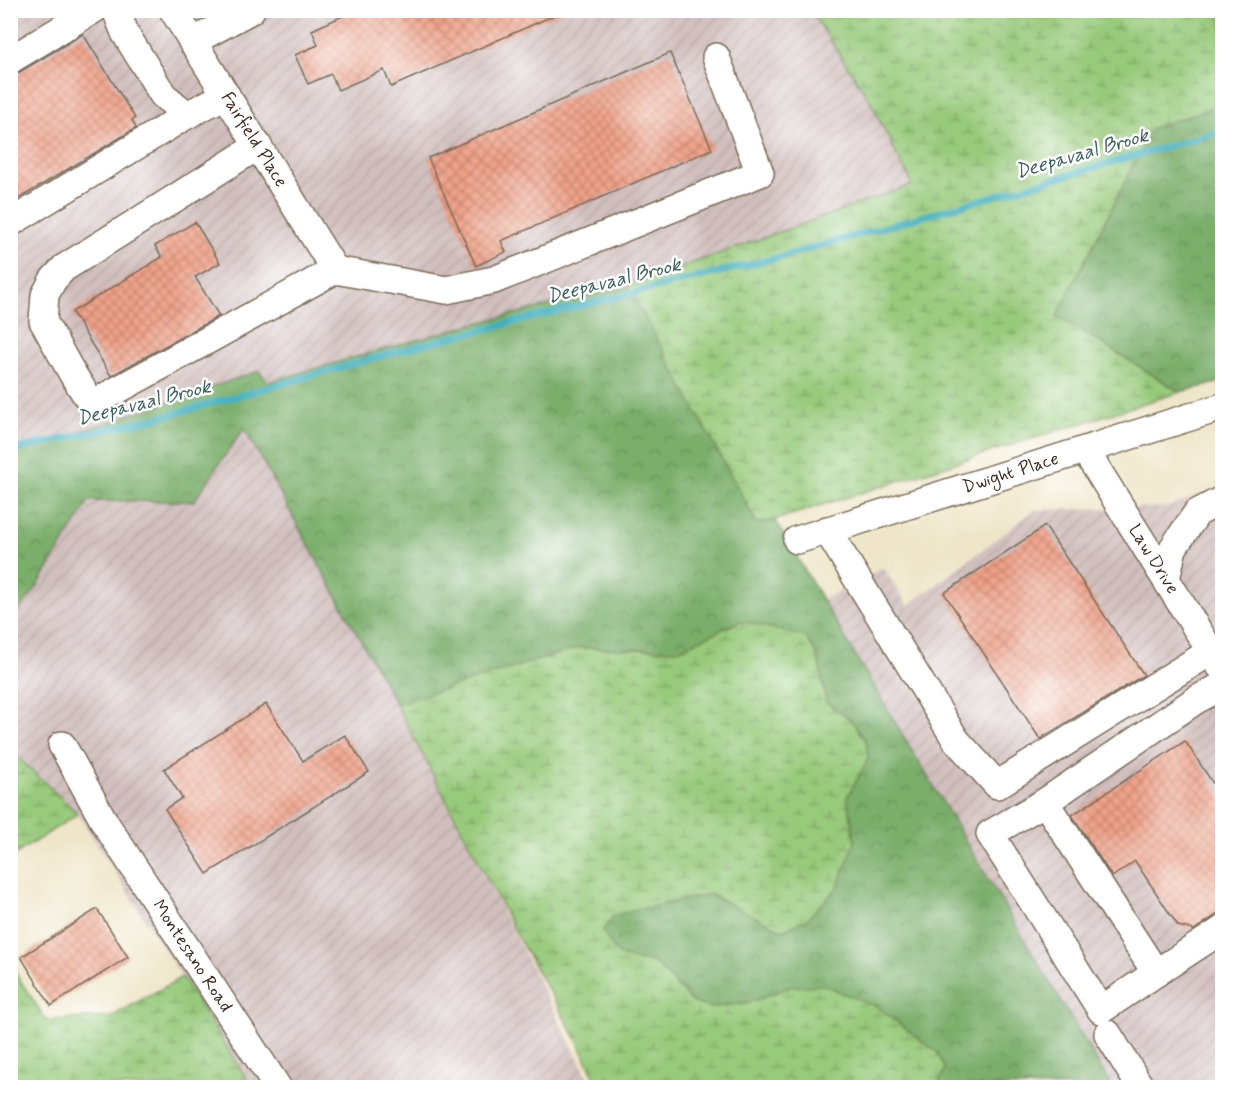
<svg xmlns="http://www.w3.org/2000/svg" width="1233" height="1098" viewBox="0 0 1233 1098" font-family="Mynerve,sans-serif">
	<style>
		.industrial { fill: url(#industrial-furrows) }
		.forest { fill: url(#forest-crowns); stroke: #5a6c44; stroke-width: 1.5 }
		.wetland { fill: url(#wetland-marsh); stroke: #6a7a4c; stroke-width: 1.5 }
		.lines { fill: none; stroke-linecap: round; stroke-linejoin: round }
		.stream { stroke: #3faebb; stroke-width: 7 }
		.building { fill: url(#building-cross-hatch) }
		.minor-casing { stroke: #7a6c5a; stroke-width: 30 }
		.minor { stroke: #fff; stroke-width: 27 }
		.labels { text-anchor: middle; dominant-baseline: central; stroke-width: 5; stroke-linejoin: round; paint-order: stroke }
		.street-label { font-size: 18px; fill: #3b2a1e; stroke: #fff }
		.water-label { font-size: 20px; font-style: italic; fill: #3d5f5d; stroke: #fff }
	</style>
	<defs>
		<pattern id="industrial-furrows" width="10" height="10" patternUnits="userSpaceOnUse" patternTransform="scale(1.5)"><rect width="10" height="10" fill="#d1bfbe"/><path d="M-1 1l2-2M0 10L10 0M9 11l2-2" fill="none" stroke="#b4a4a3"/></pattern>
		<pattern id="forest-crowns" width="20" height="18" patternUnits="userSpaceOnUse" patternTransform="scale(1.5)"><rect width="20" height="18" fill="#7aae6b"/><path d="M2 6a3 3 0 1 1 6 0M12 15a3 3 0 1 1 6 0" fill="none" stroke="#658e57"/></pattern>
		<pattern id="wetland-marsh" width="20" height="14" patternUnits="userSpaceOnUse" patternTransform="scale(1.5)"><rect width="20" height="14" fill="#98ca7b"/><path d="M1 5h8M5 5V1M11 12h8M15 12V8" fill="none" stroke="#7da464"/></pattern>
		<pattern id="building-cross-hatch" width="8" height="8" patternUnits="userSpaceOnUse" patternTransform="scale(1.5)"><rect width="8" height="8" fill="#f0a289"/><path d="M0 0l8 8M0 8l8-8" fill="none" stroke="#c4846f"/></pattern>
	</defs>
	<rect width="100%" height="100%" fill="#fff"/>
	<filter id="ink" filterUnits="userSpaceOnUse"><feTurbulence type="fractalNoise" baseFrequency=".0167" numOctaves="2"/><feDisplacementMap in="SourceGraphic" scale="12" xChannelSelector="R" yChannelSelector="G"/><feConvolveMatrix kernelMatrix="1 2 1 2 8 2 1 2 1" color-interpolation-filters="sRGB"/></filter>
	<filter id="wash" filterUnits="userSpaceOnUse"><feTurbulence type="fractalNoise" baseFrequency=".008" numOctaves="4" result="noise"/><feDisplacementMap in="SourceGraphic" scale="24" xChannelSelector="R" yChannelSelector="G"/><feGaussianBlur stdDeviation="1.35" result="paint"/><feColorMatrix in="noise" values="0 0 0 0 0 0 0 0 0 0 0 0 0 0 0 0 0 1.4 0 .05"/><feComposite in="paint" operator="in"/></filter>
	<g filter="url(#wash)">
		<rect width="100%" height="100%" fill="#efe6c9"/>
		<path class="industrial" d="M10 11H811L869 99 912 185 628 286 469 325 244 427 396 704 593 1087H252L78 814 11 750Z
			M1222 486V1087H1112L823 600 883 567 908 606 1035 510 1169 507Z"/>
		<path class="forest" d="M1222 104V382L1180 392 1057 316 1152 128Z
			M628 286 757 523 775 520 1112 1087H937L945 1069 790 987 755 1001 711 1008 693 1003 654 962C624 959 616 960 603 930L613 915 710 894 782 930 855 842 847 797 868 759 866 741 851 720 826 702 818 657 741 621 678 650 578 648 396 704 244 428 194 501H89L35 590 11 619V455L259 371 268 382 469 325Z"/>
		<path class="wetland" d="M811 11H1222V104L1152 128 1057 316 1180 392 775 520 757 523 628 286 912 185 869 99Z
			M741 621 806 637 818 657 826 702 851 720 866 741 868 759 847 797 855 842 837 888 806 920 782 930 710 894 614 915 603 930C616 960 624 959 654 962L693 1003 711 1008 755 1001 790 987 824 985 877 1007 938 1053 945 1069 937 1087H909L893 1082 872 1088 599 1087 579 1043 520 941 396 704 578 648 678 650Z
			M10 750 78 814 11 857H10Z
			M11 966 46 1020 111 1017 182 977 252 1087H11Z"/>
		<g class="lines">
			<path class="stream" d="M10 451 166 416 433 342 777 258 1222 131"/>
		</g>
		<g id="blocks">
			<path class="building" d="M356 10H566L391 87 384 70 338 90 331 74 308 84 295 55 318 45 312 30Z
				M83 34 135 118 132 120 136 128 10 204V76L18 73Z
				M670 53 712 149 501 241 506 252 476 266 428 158Z
				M195 222 220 263 195 277 219 316 111 376 72 312 162 257 155 246Z
				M1045 526 1144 675 1040 739 944 593Z
				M266 704 303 761 345 735 369 772 207 874 165 809 182 798 164 769Z
				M1185 741 1222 797V911L1194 930 1178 926 1135 861 1112 877 1072 815Z
				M97 909 128 957 51 1006 21 957Z"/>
		</g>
	</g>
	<g filter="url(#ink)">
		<use href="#blocks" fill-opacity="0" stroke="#7a6c5a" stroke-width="1.5"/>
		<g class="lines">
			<defs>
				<g id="minor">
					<path d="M116 10 125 33 163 95 187 115"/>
					<path id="s1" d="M173 10 335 270"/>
					<path d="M192 42 251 10"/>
					<path d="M10 60 93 10"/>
					<path d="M258 146 64 268 53 280 45 295 43 321 72 373 92 404 335 270 446 290 494 280 760 173 716 57"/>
					<path d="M10 223 187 115 226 95"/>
					<path id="s2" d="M1085 450 1220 666"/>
					<path d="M827 530 956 740 997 785 1210 652"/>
					<path id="s3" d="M797 540 1222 407"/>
					<path d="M1166 579 1173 548 1197 513 1222 500"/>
					<path id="s4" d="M62 745 105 823 278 1088"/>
					<path d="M1045 802 1156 973 1101 1010 990 834 1045 802 1196 700 1222 686"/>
					<path d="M1156 973 1222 930"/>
					<path d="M1108 1034 1141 1088"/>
				</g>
			</defs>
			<use href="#minor" class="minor-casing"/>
			<use href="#minor" class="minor"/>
		</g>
	</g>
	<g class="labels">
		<g class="street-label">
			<text stroke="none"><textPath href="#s1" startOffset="153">Fairfield Place</textPath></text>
			<text stroke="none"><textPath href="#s3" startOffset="224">Dwight Place</textPath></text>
			<text stroke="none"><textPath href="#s2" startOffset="129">Law Drive</textPath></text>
			<text stroke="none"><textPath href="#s4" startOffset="248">Montesano Road</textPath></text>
		</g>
		<g class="water-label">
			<text transform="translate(1082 154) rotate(-16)">Deepavaal Brook</text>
			<text transform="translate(614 281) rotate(-14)">Deepavaal Brook</text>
			<text transform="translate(144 403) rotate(-14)">Deepavaal Brook</text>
		</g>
	</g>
	<rect width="1233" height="1098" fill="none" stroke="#fff" stroke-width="36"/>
</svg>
